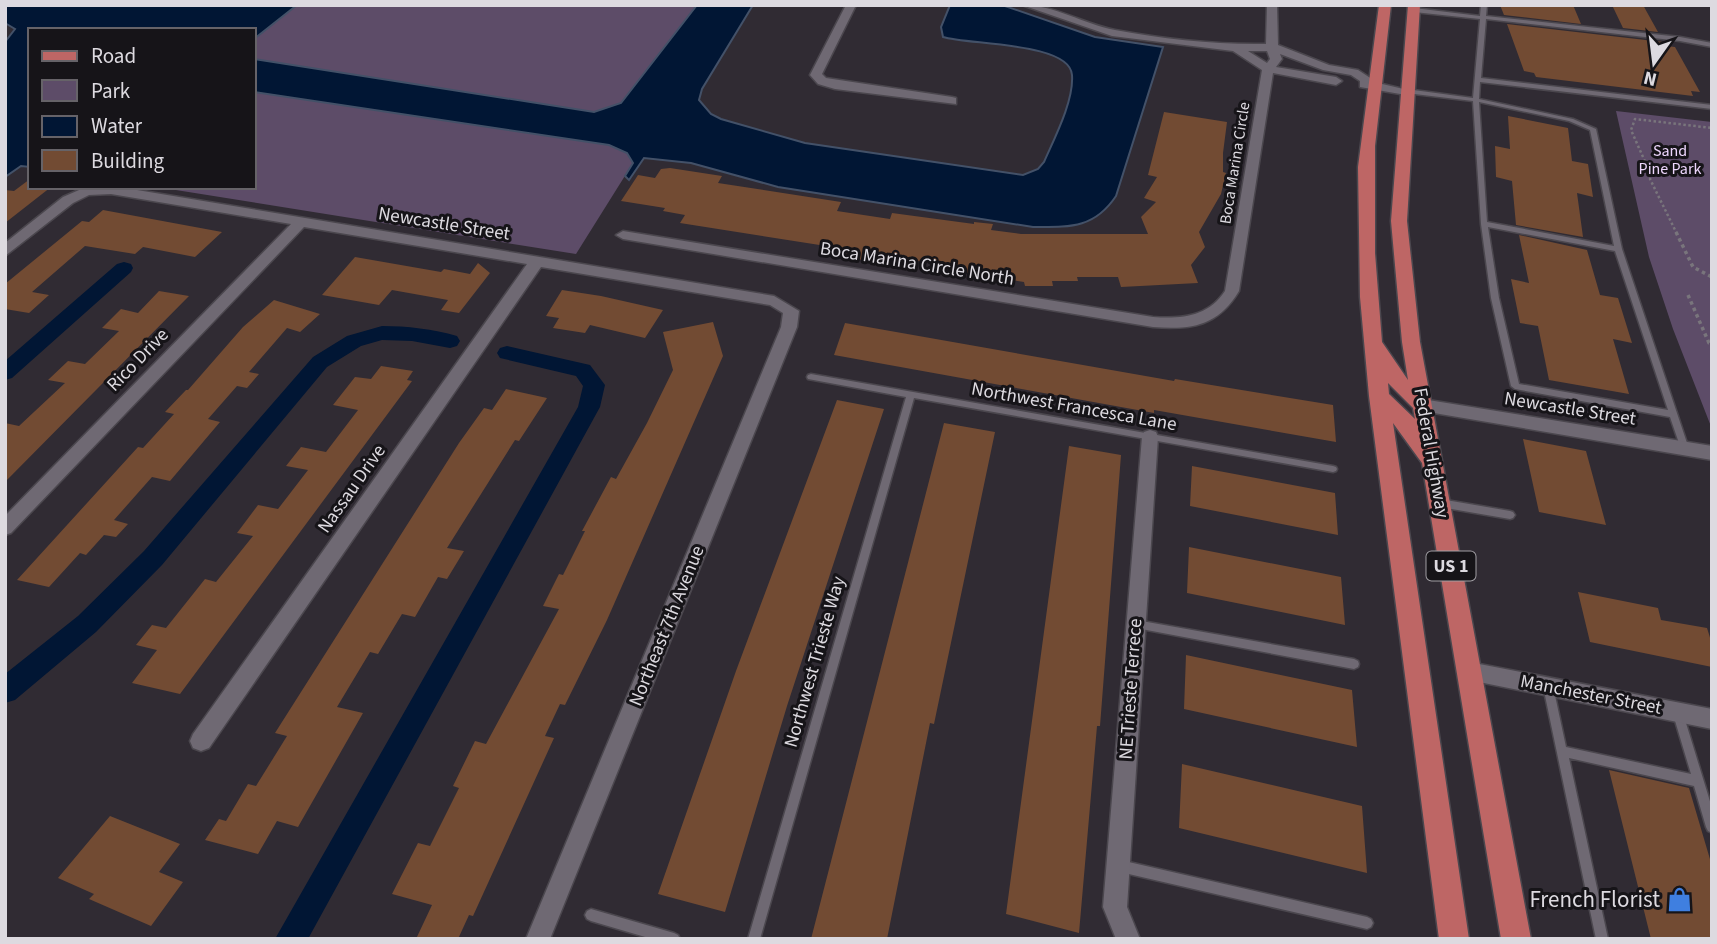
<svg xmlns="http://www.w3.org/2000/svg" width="1717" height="944" viewBox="0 0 1717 944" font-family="'Source Sans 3',sans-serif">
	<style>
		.green { fill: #5d4c68 }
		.water { fill: #011634; stroke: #435168; stroke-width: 2 }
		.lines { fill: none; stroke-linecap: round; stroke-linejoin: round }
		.canal { fill: #011634; fill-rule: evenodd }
		.building { fill: #724b33 }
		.service-casing { stroke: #4b474e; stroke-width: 3 }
		.minor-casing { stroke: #4b474e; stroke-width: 3 }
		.primary-casing { stroke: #4b474e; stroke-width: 3 }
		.path-far1 { stroke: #79757c; stroke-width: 2.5; stroke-dasharray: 2.5 2.5; stroke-linecap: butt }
		.path { stroke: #79757c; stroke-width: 3.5; stroke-dasharray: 3.5 3.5; stroke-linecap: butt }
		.service { fill: #6f6973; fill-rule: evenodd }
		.minor { fill: #6f6973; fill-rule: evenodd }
		.primary { fill: #be6665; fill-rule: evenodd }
		.labels { text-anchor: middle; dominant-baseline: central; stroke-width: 6; stroke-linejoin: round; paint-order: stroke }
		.far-park-label { font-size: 16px; fill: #edd6fc; stroke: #161418 }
		.far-street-label { font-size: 16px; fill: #dddae0; stroke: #161418 }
		.shield { fill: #161418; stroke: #a19fa4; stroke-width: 2 }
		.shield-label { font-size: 18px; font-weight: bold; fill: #dddae0 }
		.street-label { font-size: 19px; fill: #dddae0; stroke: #161418 }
		.near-poi-label { font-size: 23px; fill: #dddae0; stroke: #161418; text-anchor: end }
	</style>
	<rect width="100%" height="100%" fill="#302b33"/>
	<path class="green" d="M297 5H697L621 103 594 112 254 59V39Z
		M254 92 609 145 627 153 633 163 576 254 157 187H254Z
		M1616 111 1712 122V429L1673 329 1649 257Z"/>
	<path class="water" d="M5 5H297L254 39V30H30V167L21 166 5 177V42L15 29 5 23Z
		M697 5H753L702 89 699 100 711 114 721 119 805 143 1023 175 1038 169 1044 162C1054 139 1074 101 1072 75 1070 42 968 45 943 37L941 27 950 5H1002L1095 37 1163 47 1116 196C1094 229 1069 227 1033 227L778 187 691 163 644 158 629 180 625 176 633 163 627 153 609 145 254 92V59L594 112 621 103Z"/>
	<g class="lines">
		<path class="canal" d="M124 262 131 264 133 268 131 272 12 378 5 380V361L117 264Z
			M382 326C407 326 433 329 457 336L460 341 457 346 450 348 412 341 382 340 361 346 327 367 162 565 96 632 15 700 5 703V674L78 616 144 551 313 357 347 336Z
			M507 346 590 365 605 385 600 407 308 939H275L578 407 583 386 576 376 500 358 497 353 500 348Z"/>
	</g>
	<path class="building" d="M1500 5H1573L1581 24 1504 15Z
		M1612 5H1643L1658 32 1623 28Z
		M1507 24 1663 42 1666 46 1675 47 1700 92 1691 91 1693 96 1536 77 1534 73 1524 71Z
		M1164 112 1227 122 1223 153V172L1226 173 1221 194 1199 232 1205 247 1191 265 1198 283 1121 287 1118 277H1077L1078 281H1052L1053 286H1025L1024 282 961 272 963 267 866 254 863 260 823 253 826 246 680 223 685 215 663 211 665 208 621 201 638 175 655 178 661 169 670 168 722 176 718 183 841 202 837 211 890 219 892 213 974 224V222L993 224 991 230 1021 234H1148L1141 217 1156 202 1144 198 1157 177 1148 175Z
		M1508 116 1568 128 1572 161 1588 164 1593 197 1577 193 1583 237 1516 225 1512 181 1496 177 1495 146 1510 149Z
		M30 179V187H51L5 223V190L14 191Z
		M103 210 222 232 195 257 143 247 135 254 85 246 32 292 49 295 29 313 5 309V284L82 221 89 222Z
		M1519 235 1587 250 1600 295 1618 298 1632 343 1613 339 1629 394 1549 380 1538 326 1520 323 1511 279 1529 283Z
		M355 257 441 272 444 269 470 274 478 263 490 273 459 313 441 310 448 300 392 290 379 305 322 295Z
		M562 290 601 296 663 310 645 338 590 325 585 333 553 328 559 318 546 316Z
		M159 291 189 296 5 482V423L19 426 65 383 48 380 68 361 85 364 119 331 102 328 121 309 138 313Z
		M274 300 320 314 300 332 287 328 249 372 259 374 247 388 237 386 208 419 220 422 170 481 152 477 114 520 128 524 116 537 104 535 86 555 80 553 49 587 17 580 138 447 143 448 174 414 165 412 186 390H188L243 327Z
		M713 322 723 356 607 620 565 705 560 704 545 736 554 738 473 916 469 915 458 939H416L432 905 392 894 418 843 430 846 459 788 453 786 475 741 486 744 559 609 543 606 559 574 563 575 585 531H582L611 477 616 479 647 423 673 370 663 332Z
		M845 323 1174 381 1175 379 1333 405 1336 442 1154 410V413L834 355Z
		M381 366 413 371 407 380 412 381 180 694 132 683 157 650 136 645 152 625 166 628 205 579 216 582 253 536 237 533 258 505 278 509 308 470 286 466 301 447 326 452 358 410 333 405 355 377 371 379Z
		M506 389 547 398 519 441 515 440 447 548 464 551 447 579 438 577 415 617 402 614 378 654 370 652 337 707 363 713 298 827 277 821 258 854 205 840 219 819 226 821 248 784 256 786 287 736 275 733 459 443 484 408 492 410Z
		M837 400 884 409 787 706 725 912 658 894 736 671Z
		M944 423 995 432 934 724 930 723 887 939H811Z
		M1523 439 1586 451 1606 525 1539 512Z
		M1069 446 1121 455 1100 726H1097L1079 933 1006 914Z
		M1192 466 1335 493 1338 535 1190 506Z
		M1189 547 1341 577 1345 625 1187 593Z
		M1578 592 1658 608 1661 620 1707 628 1712 644V667L1590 642Z
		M1186 655 1352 690 1357 747 1184 709Z
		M1182 764 1362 806 1367 873 1179 828Z
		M1609 770 1689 788 1712 866V939H1651Z
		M110 816 180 844 159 872 183 882 151 926 89 899 94 894 58 878Z"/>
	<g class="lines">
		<defs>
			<path id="service" d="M1481 5H1487L1486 16 1680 37 1712 43V47L1680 41 1486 19 1481 78 1712 105V109L1480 82 1479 99 1573 119 1596 129 1622 249 1689 449 1688 451H1682L1681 449 1670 417 1515 389 1511 386 1491 298 1481 224 1473 101 1406 93 1403 91 1406 89 1473 98 1480 19 1414 12 1411 10 1414 8 1480 16ZM1479 102 1569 121 1590 130 1614 246 1487 222ZM1488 227 1615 251 1668 410 1519 384 1499 298Z
				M811 374 1333 466 1336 467 1337 469 1336 471 1333 472 914 398 760 939H748L906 397 808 379 807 377 808 375Z
				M1440 499 1510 511 1513 512 1515 515 1513 518 1510 519 1440 507 1437 506 1436 503 1437 500Z
				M1136 620 1354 659 1358 661 1359 664 1358 667 1354 669 1136 628 1133 627 1131 624 1133 621Z
				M1548 681 1552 683 1553 686 1566 747 1691 774 1673 714 1674 710 1678 709 1682 710 1712 808V833L1708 831 1706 827 1694 786 1569 758 1608 939H1596L1543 686 1544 683Z
				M1120 860 1367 917 1371 919 1373 923 1371 927 1367 929 1120 872 1116 870 1114 866 1116 862Z
				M591 909 674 933 678 935 680 939H652L591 921 587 919 585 915 587 911Z"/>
			<path id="minor" d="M846 5H856L822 74 826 78 952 97 956 98V104L835 89 818 84 810 75Z
				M1022 5C1055 5 1083 24 1115 30 1164 39 1217 45 1266 44L1267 5H1277L1278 45 1329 65 1358 70 1378 83 1412 91 1406 95 1360 87V81L1351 75 1323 70 1280 54 1282 59 1276 67 1336 77 1342 81 1336 85 1273 73 1239 291C1218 326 1192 330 1153 327L623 239 616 235 623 231 1153 317C1181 319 1208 317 1225 291L1262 70 1233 51 1112 36ZM1248 51H1267L1270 59 1267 63Z
				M119 187 774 296 799 311 797 327 550 939H526L781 327 783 313 770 305 541 267 209 748 201 751 193 748 190 741 193 734 527 264 304 227 11 533 5 535V516L291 224 111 194 89 195 73 203 5 256V243L63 197 86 187Z
				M1422 399 1712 446V460L1422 411 1414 405Z
				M1150 430 1156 432 1158 437 1127 907 1140 939H1116L1103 907 1142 437 1144 432Z
				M1469 662 1712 709V729L1469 680 1462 678 1459 671 1462 664Z"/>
			<path id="primary" d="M1379 5H1391L1375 146V253L1382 342 1408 380 1402 342 1391 221 1408 5H1420L1407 221 1420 342 1531 939H1501L1422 463 1393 423 1469 939H1439L1369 396 1360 297 1358 167ZM1388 383 1413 408 1415 419 1389 394Z"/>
		</defs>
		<use href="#service" class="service-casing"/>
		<use href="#minor" class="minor-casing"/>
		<use href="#primary" class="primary-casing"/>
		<path class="path-far1" d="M1677 234 1650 179 1651 175 1631 130 1635 119 1712 128"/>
		<path class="path" d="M1676 232 1693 267 1712 277
			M1688 295 1709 343 1712 344"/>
		<use href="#service" class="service"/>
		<use href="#minor" class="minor"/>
		<use href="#primary" class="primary"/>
	</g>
	<defs>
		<symbol id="shop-bare" viewBox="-9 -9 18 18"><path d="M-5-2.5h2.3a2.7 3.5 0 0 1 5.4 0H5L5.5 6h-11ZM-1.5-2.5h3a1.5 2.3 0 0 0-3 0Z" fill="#3f7fe0" stroke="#161418" stroke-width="2.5" paint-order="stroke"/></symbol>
	</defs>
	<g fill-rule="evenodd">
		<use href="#shop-bare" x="1662" y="882" width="35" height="35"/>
	</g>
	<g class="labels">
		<g class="far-park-label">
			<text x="1670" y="151">Sand<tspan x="1670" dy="18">Pine Park</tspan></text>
		</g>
		<g class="far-street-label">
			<text transform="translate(1235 163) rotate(-81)">Boca Marina Circle</text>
		</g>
		<rect class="shield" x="1426.5" y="551.5" width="49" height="29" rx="5"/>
		<g class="shield-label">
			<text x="1451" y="566">US 1</text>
		</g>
		<g class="street-label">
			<text transform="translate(444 224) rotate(9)">Newcastle Street</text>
			<text transform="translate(917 264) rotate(9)">Boca Marina Circle North</text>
			<text transform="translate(138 360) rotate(-46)">Rico Drive</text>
			<text transform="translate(1074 407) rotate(10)">Northwest Francesca Lane</text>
			<text transform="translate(1570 409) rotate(9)">Newcastle Street</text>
			<text transform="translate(1431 453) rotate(80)">Federal Highway</text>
			<text transform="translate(352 489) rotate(-55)">Nassau Drive</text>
			<text transform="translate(667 626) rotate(-68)">Northeast 7th Avenue</text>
			<text transform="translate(815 662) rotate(-74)">Northwest Trieste Way</text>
			<text transform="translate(1131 689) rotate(-86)">NE Trieste Terrece</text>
			<text transform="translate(1591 695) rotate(11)">Manchester Street</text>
		</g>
		<g class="near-poi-label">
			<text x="1660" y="899">French Florist</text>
		</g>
	</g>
	<rect width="1717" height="944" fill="none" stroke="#dddae0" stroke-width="14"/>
	<rect x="28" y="28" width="228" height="161" fill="#161418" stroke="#666368" stroke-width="2"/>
	<rect x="42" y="51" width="35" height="10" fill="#be6665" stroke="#666368" stroke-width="2"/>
	<text x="91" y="63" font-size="21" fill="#dddae0">Road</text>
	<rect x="42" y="80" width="35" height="21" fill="#5d4c68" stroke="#666368" stroke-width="2"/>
	<text x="91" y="98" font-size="21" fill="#dddae0">Park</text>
	<rect x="42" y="116" width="35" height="21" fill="#011634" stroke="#666368" stroke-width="2"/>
	<text x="91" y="133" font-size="21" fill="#dddae0">Water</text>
	<rect x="42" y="150" width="35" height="21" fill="#724b33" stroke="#666368" stroke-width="2"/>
	<text x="91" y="168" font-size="21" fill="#dddae0">Building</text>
	<g transform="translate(1654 63) rotate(194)" stroke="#161418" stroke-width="5" paint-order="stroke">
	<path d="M0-5L12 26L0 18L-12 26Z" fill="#dddae0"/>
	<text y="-10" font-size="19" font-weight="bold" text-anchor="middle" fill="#dddae0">N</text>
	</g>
</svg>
